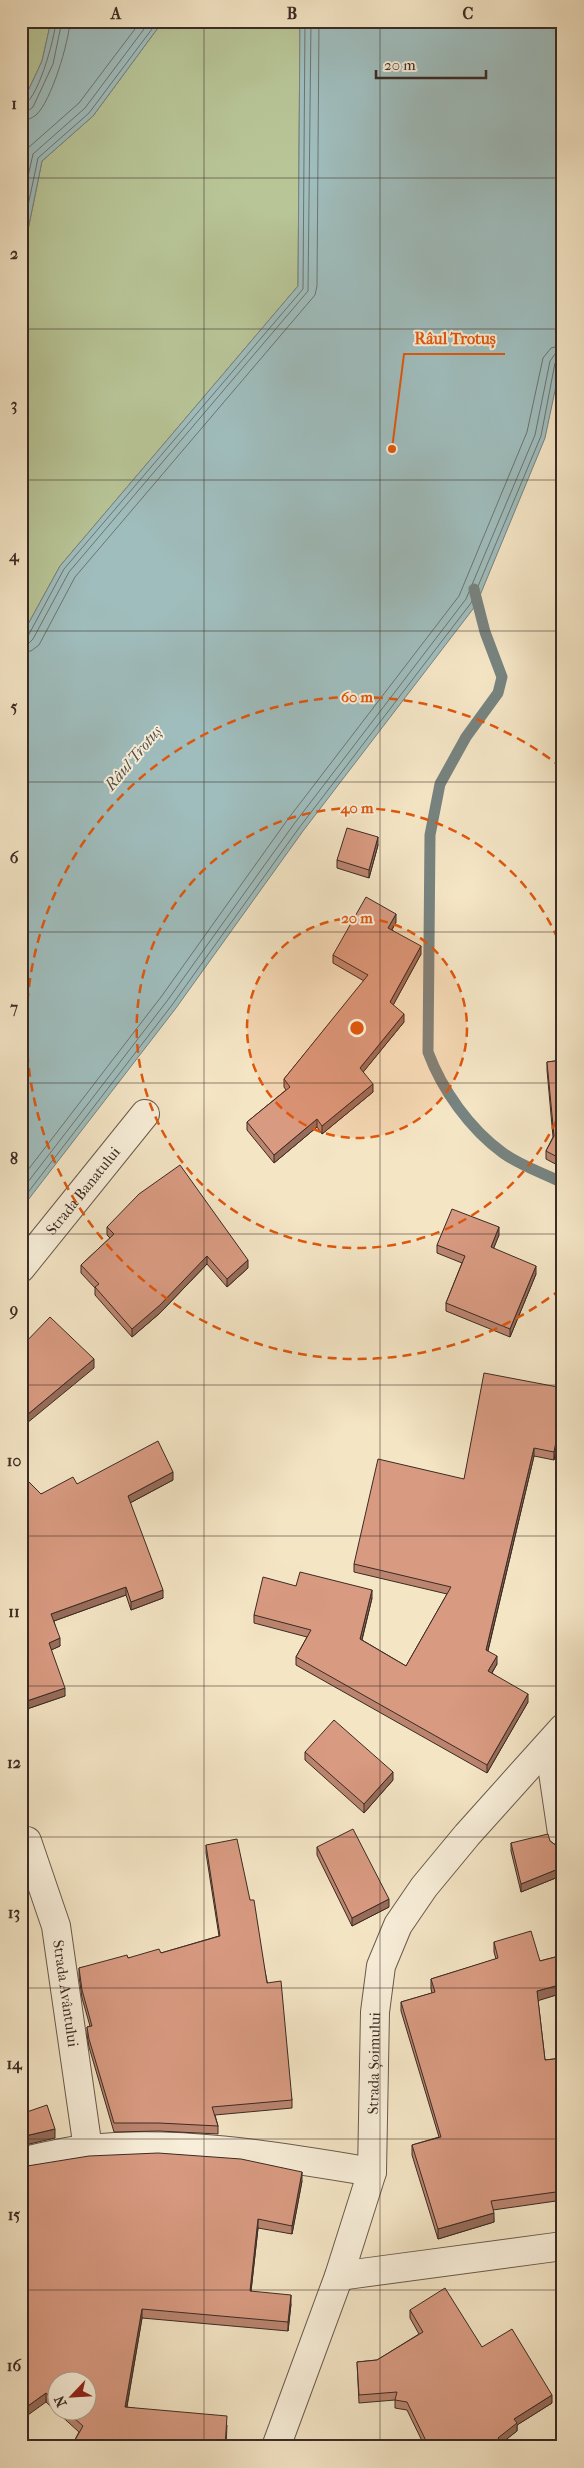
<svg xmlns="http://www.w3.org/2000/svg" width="584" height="2468" viewBox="0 0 584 2468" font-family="'IM FELL French Canon',serif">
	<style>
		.green { fill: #b8c597; stroke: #7a785e }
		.water { fill: #9fbdbd; stroke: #778380 }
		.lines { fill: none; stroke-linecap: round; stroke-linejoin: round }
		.shore { stroke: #6d7470; stroke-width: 1 }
		.stream { stroke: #778380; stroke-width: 11 }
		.minor-casing { stroke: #695a4c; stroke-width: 30 }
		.minor { stroke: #f8eed9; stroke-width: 28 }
		.wall { fill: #ba846f; stroke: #3b2b24; fill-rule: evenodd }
		.shaded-wall { fill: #976c5a; stroke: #3b2b24 }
		.building { fill: #d89a81; stroke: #3b2b24 }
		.grid { fill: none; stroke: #3b2b24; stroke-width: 1; stroke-opacity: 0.55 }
		.ring { fill: none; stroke: #df570d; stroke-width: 2.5; stroke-dasharray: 9 6 }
		.labels { text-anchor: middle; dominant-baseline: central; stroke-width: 4; stroke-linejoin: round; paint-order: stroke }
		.street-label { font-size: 15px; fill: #3b2b24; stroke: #f8eed9 }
		.water-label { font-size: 16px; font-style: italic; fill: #54504a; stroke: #f8eed9 }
		.centre { fill: #df570d; stroke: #f8eed9; stroke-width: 2.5 }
		.ring-label { font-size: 15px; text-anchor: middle; font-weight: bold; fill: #df570d; stroke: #f8eed9; stroke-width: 4; stroke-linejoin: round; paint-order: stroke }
		.leader { fill: none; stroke: #df570d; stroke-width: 2 }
		.callout-dot { fill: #df570d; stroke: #f8eed9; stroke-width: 2 }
		.callout-label { font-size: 16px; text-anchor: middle; font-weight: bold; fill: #df570d; stroke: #f8eed9; stroke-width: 4; stroke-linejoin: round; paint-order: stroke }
		.neatline { fill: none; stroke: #3b2b24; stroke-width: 2 }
		.grid-label { font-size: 16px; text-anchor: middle; font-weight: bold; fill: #3b2b24 }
	</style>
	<rect width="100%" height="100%" fill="#f4e5c5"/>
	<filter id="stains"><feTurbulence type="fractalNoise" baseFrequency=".004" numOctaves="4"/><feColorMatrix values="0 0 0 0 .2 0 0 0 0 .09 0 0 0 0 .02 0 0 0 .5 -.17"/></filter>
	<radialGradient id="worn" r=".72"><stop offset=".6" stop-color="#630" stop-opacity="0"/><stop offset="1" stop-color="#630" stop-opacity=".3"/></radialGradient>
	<path class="green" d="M22 21H51L42 61 21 106Z
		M163 21H300L298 286 60 566 21 637V340L28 324 21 317V264L42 161 93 116Z"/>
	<path class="water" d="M51 21H163L93 116 42 161 21 264V106L42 61Z
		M300 21H563V353L545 438 476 605 303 831 176 1008 28 1200 21 1202V637L60 566 298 286Z"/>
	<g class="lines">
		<path class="shore" d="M21 106C37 105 55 37 56 21
			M21 113 28 111 33 107 53 64 62 21
			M21 120C27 120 31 119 36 115 51 102 69 42 70 21
			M21 170 28 148 79 103 141 21
			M21 208 33 154 85 108 150 21
			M21 239 38 158 89 113 158 21
			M21 639 28 636 64 569 303 289 305 21
			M21 645 28 644 33 639 69 572 308 291 311 21
			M21 652 31 651 39 645 75 577 315 295 317 286 319 21
			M21 1179 161 997 288 819 459 596 527 432 543 358 551 348 563 345
			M21 1191 167 1001 294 824 466 599 535 435 550 361 555 354 563 353
			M21 1197 26 1195 172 1005 299 828 471 603 541 436 555 363 563 359"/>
		<path class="stream" d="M474 589 485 632 502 677 498 693 466 737 440 784 430 835 428 1052C442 1090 470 1129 503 1153 521 1166 543 1173 563 1183"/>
		<defs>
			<g id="minor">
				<path id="s1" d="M21 1268 145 1114"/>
				<path d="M549 1745 563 1840"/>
				<path id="s2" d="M27 1841 56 1926 88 2149"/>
				<path d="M21 2162C43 2157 66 2151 88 2149 180 2139 281 2157 372 2172"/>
				<path d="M339 2276 563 2246"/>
				<path id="s3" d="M276 2447 339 2276 372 2172 375 2012 381 1966 398 1925 424 1887 467 1835 563 1728"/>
			</g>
		</defs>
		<use href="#minor" class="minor-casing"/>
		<use href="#minor" class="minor"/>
	</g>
	<path class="wall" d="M378 845 369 878 337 868V860Z
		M396 922 392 930 421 954 393 1005 404 1022 363 1072 373 1092 322 1134 317 1127 274 1163 247 1130V1122L286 1090 284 1087V1079L364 981 333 963V955Z
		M563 1060V1168L546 1159V1151L553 1137 547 1070V1062Z
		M107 1227 248 1268 227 1287 207 1264 160 1313 132 1337 95 1295V1288L81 1273V1265L110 1238 107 1235Z
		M499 1235 493 1249 536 1274 510 1337 446 1311V1303L462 1263 437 1253V1245Z
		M563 1388 554 1460 534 1456 488 1651 497 1664 492 1673 528 1702 487 1773 296 1665V1657L307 1637 254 1623V1615L296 1586 372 1598 362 1640 406 1666 447 1594 354 1572V1564L464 1479Z
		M173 1480 130 1503 163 1598 131 1610 126 1595 54 1621 60 1646 51 1650 65 1696 21 1711 41 1494 77 1484Z
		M21 1715 27 1765V1773L21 1774Z
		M305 1752 393 1780 364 1813 305 1760Z
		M550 1841 557 1846 563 1847V1875L521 1892 511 1851V1843Z
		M206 1845 250 1900 292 2100V2108L215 2115 218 2126V2134L159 2131 114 2132 89 2047 87 2035V2027L90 2026 82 1998 79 1976V1968L128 1958 161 1953 219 1936 206 1853Z
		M317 1847 389 1907 352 1926 317 1855Z
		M21 1896 26 1918V1927L21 1928Z
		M494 1942 540 1961 563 1955V1993L538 2000 545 2060 563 2058V2200L493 2210 494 2222 438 2239 412 2155V2145L439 2137 401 2011V2002L432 1993 431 1989V1979L496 1959 494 1952Z
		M21 2167 302 2181 292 2234 258 2228 251 2291 291 2304 288 2331 142 2318 127 2407 227 2425 226 2447H71L79 2432 46 2402ZM58 2380 88 2410H58Z
		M410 2310 482 2347 552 2403 517 2425V2431L501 2443 503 2447H425L407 2410 395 2408V2400L359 2403 357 2362 377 2360 419 2334 410 2318Z"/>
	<path class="shaded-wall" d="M378 837V845L369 878V870Z
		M396 914V922L388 936V928Z
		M421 946V954L390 1011V1002Z
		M404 1014V1022L360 1076V1068Z
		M373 1084V1092L322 1134V1126Z
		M317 1119V1127L274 1163V1155Z
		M499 1227V1235L491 1255V1247Z
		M207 1256V1264L160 1313 132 1337V1329Z
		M248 1260V1268L227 1287V1279Z
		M536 1266V1274L510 1337V1329Z
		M94 1359V1368L21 1428V1420Z
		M563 1405V1413L554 1460V1452Z
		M534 1448V1456L486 1658V1650Z
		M173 1472V1480L128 1504V1496Z
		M126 1587V1595L51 1622V1614Z
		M163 1590V1598L131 1610V1602Z
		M372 1590V1598L360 1647V1639Z
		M60 1638V1646L49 1651V1643Z
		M497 1656V1664L488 1679V1671Z
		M65 1688V1696L21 1711V1703Z
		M528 1694V1702L487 1773V1765Z
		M393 1772V1780L364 1813V1804Z
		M563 1867V1875L521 1892V1884Z
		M389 1899V1907L352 1926V1918Z
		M563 1984V1993L537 2001V1991Z
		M55 2129V2138L21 2146V2137Z
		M302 2172V2181L292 2234V2226Z
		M494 2213V2222L438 2239V2229Z
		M258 2219V2228L250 2300V2291Z
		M291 2295V2304L288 2331V2322Z
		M142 2309V2318L125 2416V2407Z
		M46 2393V2402L21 2420V2411Z
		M552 2395V2403L517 2425V2431L498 2446V2438L514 2419Z"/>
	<path class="building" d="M347 828 378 837 369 870 337 860Z
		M366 897 396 914 388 928 421 946 390 1002 404 1014 360 1068 373 1084 322 1126 317 1119 274 1155 247 1122 290 1087 284 1079 368 975 333 955Z
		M563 1060V1160L546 1151 554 1136 547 1062Z
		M180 1165 248 1260 227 1279 207 1256 160 1305 132 1329 95 1287 99 1284 81 1265 114 1234 107 1227 139 1194Z
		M452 1209 499 1227 491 1247 536 1266 510 1329 446 1303 465 1256 437 1245Z
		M50 1317 94 1359 21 1420V1347Z
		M484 1373 563 1388V1405L554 1452 534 1448 486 1650 497 1656 488 1671 528 1694 487 1765 296 1657 311 1630 254 1615 263 1577 296 1586 300 1572 372 1590 360 1639 406 1666 451 1587 354 1564 378 1459 464 1479Z
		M158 1441 173 1472 128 1496 163 1590 131 1602 126 1587 51 1614 60 1638 49 1643 65 1688 21 1703V1474L41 1494 73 1477 77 1484Z
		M21 1715 27 1765 21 1766Z
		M334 1720 393 1772 364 1804 305 1752Z
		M353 1829 389 1899 352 1918 317 1847Z
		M548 1834 550 1841 557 1846 563 1847V1867L521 1884 511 1843Z
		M237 1839 250 1900H254L267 1983 281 1981 292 2100 212 2107 218 2126 159 2123H114L89 2039 87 2027 92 2026 82 1990 79 1968 127 1955 128 1958 159 1949 161 1953 220 1936 206 1845Z
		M21 1896 26 1918 21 1919Z
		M531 1931 540 1961 563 1955V1984L537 1991 545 2060 563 2058V2191L491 2201 494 2213 438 2229 412 2145 441 2137 401 2002 435 1992 431 1979 498 1958 494 1942Z
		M47 2105 55 2129 21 2137V2114Z
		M158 2153 241 2159 302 2172 292 2226 258 2219 250 2291 291 2295 288 2322 142 2309 125 2407 227 2416 225 2447H71L83 2426 65 2410H88V2380H58V2403L46 2393 21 2411V2167L89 2156Z
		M445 2288 482 2347 512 2329 552 2395 514 2419 517 2423 498 2438 503 2447H429L407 2402 395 2400 397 2392 359 2395 357 2362 377 2360 423 2332 410 2310Z"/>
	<path class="grid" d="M204 21V2447M380 21V2447M21 178H563M21 329H563M21 480H563M21 631H563M21 782H563M21 932H563M21 1083H563M21 1234H563M21 1385H563M21 1536H563M21 1686H563M21 1837H563M21 1988H563M21 2139H563M21 2290H563"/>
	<circle cx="357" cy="1028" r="110" fill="#df570d" fill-opacity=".12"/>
	<g class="ring">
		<circle cx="357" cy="1028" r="110"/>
		<path d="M562 1107A220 220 0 1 1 562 949"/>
		<path d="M561 1289A331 331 0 1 1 561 767"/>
	</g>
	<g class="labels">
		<g class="street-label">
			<text stroke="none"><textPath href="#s1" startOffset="99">Strada Banatului</textPath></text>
			<text stroke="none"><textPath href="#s2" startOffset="158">Strada Avântului</textPath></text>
			<text stroke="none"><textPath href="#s3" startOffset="400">Strada Șoimului</textPath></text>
		</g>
		<g class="water-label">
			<text transform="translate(133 758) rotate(-50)">Râul Trotuș</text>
		</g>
	</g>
	<circle cx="357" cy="1028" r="8" class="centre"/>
	<g class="ring-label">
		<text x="357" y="702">60 m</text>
		<text x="357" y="813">40 m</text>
		<text x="357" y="923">20 m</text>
	</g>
	<path class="leader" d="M392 449L404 354H505"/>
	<circle class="callout-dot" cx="392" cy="449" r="5"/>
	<g class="callout-label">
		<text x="455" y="344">Râul Trotuș</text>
	</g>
	<rect width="584" height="2468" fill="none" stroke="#f4e5c5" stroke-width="55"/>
	<g transform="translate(72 2396) rotate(245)"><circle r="24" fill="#f8eed9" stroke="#aca091"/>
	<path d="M0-4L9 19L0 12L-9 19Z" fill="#8f2418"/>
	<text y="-8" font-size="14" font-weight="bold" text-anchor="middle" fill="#3b2b24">N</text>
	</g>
	<path d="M376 70v8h110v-8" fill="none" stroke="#3b2b24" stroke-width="2.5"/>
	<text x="384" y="70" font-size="15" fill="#3b2b24" stroke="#f8eed9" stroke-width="4" paint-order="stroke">20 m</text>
	<rect x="28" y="28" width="528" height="2412" class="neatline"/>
	<g class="grid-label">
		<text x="116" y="19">A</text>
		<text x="292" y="19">B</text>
		<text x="468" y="19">C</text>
		<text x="14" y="109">1</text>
		<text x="14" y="259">2</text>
		<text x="14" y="410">3</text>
		<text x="14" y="561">4</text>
		<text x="14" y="712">5</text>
		<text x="14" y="863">6</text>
		<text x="14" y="1013">7</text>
		<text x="14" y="1164">8</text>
		<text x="14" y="1315">9</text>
		<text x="14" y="1466">10</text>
		<text x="14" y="1617">11</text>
		<text x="14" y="1768">12</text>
		<text x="14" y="1918">13</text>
		<text x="14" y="2069">14</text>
		<text x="14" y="2220">15</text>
		<text x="14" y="2371">16</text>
	</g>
	<rect width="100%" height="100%" filter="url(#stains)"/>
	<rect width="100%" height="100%" fill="url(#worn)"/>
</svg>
